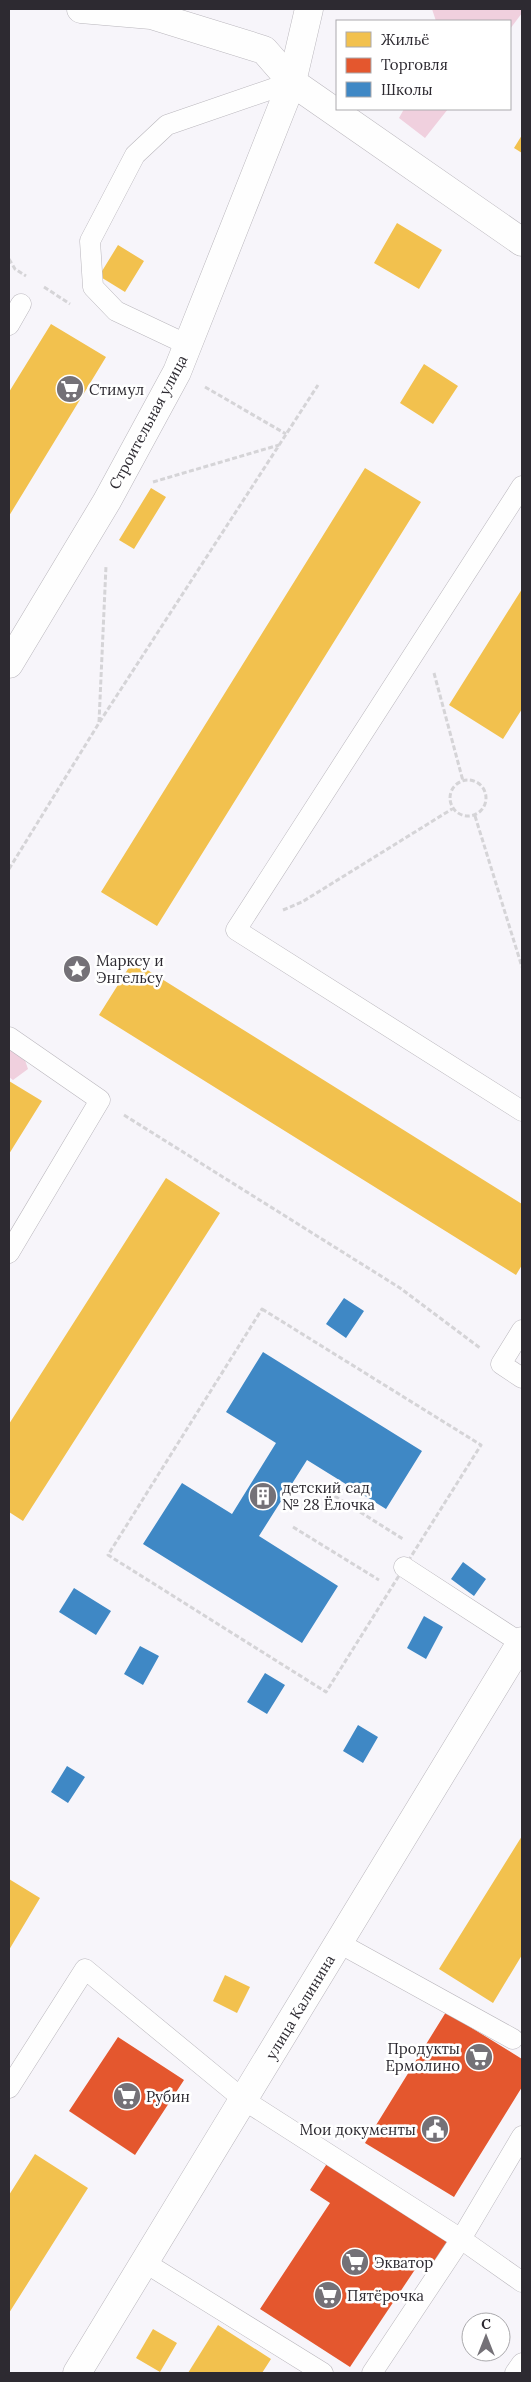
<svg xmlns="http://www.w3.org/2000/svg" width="531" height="2382" viewBox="0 0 531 2382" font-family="Lora,serif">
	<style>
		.green { fill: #f0d0de }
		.homes { fill: #f2c14e }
		.shops { fill: #e4572e }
		.schools { fill: #3f88c5 }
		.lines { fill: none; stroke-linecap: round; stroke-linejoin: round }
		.service-casing { stroke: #b9b6bc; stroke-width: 21 }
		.minor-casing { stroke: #b9b6bc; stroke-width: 29 }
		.tertiary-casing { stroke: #b9b6bc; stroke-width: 29 }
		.path { stroke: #d5d4d7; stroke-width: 3; stroke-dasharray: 5 2.5; stroke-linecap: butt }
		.service { stroke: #fefefe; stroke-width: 20 }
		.minor { stroke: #fefefe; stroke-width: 28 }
		.tertiary { stroke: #fefefe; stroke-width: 28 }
		.labels { text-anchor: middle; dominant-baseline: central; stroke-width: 5; stroke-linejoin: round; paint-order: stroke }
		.poi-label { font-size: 15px; fill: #2d2a31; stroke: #fff; text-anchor: start }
		.street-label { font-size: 15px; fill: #2d2a31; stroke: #fff }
	</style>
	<rect width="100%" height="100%" fill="#f7f5fa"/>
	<path class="green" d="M432 9H522V13L510 29V21H436Z
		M404 109H448L425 138 399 118Z
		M9 1048 24 1057 28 1069 13 1080 9 1077Z"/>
	<path class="homes" d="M522 135V153L514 148Z
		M397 223 442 250 419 289 374 263Z
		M118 245 144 261 125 292 99 276Z
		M51 324 106 357 9 516V392Z
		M424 364 458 386 433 424 400 403Z
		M365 468 421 502 157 926 101 892Z
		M151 488 166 497 134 549 119 540Z
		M522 589V709L503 739 449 705Z
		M133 961 522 1204V1265L516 1275 99 1015Z
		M9 1081 42 1101 9 1154Z
		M166 1178 220 1213 23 1521 9 1512V1424Z
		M522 1836V1955L493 2003 439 1969Z
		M9 1879 40 1898 9 1950Z
		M225 1975 250 1987 237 2013 213 2001Z
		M35 2154 88 2188 9 2313V2195Z
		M218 2325 271 2359 262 2373H188Z
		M153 2329 177 2343 160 2372 136 2358Z"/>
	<path class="shops" d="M446 2012 522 2059V2087L454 2197 365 2143Z
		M118 2037 184 2080 135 2155 69 2111Z
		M328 2162 448 2241 432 2266 422 2259 350 2367 260 2309 330 2203 310 2190Z"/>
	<path class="schools" d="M344 1298 364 1311 346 1338 326 1324Z
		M263 1352 422 1451 386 1509 307 1460 259 1536 338 1586 302 1643 143 1544 182 1483 232 1514 276 1443 226 1412Z
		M463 1562 486 1579 474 1596 451 1579Z
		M74 1588 111 1611 96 1635 59 1612Z
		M424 1616 443 1627 426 1659 407 1648Z
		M140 1646 159 1656 143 1685 124 1674Z
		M265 1673 285 1685 267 1714 247 1702Z
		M358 1725 378 1737 363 1763 343 1751Z
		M67 1766 85 1777 68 1803 51 1792Z"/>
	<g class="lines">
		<defs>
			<path id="service" d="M9 325 21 304
				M188 345 116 311 93 287 90 241 135 155 167 125 292 82
				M522 486 236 930 522 1111
				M9 1037 100 1100 9 1253
				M522 1330 501 1364 522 1378
				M404 1567 521 1643
				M339 1943 513 2039
				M9 2088 85 1969 244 2100 461 2239 522 2282
				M144 2262 323 2373
				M372 2373 461 2239 522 2136
				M515 2373 522 2363"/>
			<path id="minor" d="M81 9 151 15 264 50 292 82
				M77 2373 522 1641"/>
			<path id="tertiary" d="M292 82 522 242
				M9 664 107 501 177 372 292 82 309 9"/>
		</defs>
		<use href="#service" class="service-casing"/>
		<use href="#minor" class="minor-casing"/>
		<use href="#tertiary" class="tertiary-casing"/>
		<path class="path" d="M9 259 15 269 26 276
			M44 287 70 304
			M205 387 286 434
			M153 482 279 445
			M434 673 463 781
			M99 722 106 566
			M450 798a18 18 0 1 1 36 0a18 18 0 1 1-36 0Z
			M475 816 522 967
			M9 869 99 723 318 385
			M283 910 302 902 452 809
			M124 1115 400 1288 480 1348
			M262 1309 481 1445 326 1692 108 1555Z
			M322 1488 403 1539
			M293 1527 379 1580"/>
		<use href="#service" class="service"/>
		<use href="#minor" class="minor"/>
		<use href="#tertiary" class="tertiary"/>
	</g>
	<defs>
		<symbol id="supermarket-disc" viewBox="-11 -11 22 22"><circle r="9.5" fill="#747177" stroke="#fff"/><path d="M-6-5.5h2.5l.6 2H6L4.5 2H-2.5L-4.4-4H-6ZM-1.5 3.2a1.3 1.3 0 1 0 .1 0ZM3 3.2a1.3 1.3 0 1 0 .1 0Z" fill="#fff"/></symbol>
		<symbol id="sight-disc" viewBox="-11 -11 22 22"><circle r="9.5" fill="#747177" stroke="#fff"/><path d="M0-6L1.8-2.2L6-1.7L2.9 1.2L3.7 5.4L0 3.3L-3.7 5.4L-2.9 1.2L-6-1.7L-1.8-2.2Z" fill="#fff"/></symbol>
		<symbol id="building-disc" viewBox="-11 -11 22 22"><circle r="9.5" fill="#747177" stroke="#fff"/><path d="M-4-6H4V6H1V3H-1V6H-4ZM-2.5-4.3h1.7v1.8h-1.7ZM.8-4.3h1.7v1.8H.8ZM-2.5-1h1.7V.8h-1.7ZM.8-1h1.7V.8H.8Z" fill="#fff"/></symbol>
		<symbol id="civic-disc" viewBox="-11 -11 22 22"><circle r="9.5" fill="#747177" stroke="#fff"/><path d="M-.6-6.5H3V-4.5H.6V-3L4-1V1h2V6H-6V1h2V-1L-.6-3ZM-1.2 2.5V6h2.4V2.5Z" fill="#fff"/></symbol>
	</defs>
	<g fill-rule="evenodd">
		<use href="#supermarket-disc" x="54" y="373" width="32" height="32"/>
		<use href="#sight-disc" x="61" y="953" width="32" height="32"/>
		<use href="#building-disc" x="247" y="1480" width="32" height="32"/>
		<use href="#supermarket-disc" x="463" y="2041" width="32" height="32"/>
		<use href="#supermarket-disc" x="111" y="2080" width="32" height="32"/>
		<use href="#civic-disc" x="419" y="2113" width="32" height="32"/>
		<use href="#supermarket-disc" x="339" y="2246" width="32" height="32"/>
		<use href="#supermarket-disc" x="312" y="2279" width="32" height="32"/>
	</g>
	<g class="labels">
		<g class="poi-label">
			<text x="89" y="389">Стимул</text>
			<text x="96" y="960">Марксу и<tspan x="96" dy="17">Энгельсу</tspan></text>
			<text x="282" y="1487">детский сад<tspan x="282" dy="17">№ 28 Ёлочка</tspan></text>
			<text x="460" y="2048" text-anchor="end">Продукты<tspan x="460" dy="17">Ермолино</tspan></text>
			<text x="146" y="2096">Рубин</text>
			<text x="416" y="2129" text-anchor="end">Мои документы</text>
			<text x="374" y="2262">Экватор</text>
			<text x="347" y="2295">Пятёрочка</text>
		</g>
		<g class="street-label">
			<text transform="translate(148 422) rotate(-62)">Строительная улица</text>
			<text transform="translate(300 2007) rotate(-59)">улица Калинина</text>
		</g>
	</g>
	<rect width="531" height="2382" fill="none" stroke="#2d2a31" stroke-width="20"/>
	<rect x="336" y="20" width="175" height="90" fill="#ffffff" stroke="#abaaad"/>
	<rect x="346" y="32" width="25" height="15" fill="#f2c14e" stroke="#abaaad"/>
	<text x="381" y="45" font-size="15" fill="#2d2a31">Жильё</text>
	<rect x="346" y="58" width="25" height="15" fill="#e4572e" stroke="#abaaad"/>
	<text x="381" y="70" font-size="15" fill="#2d2a31">Торговля</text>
	<rect x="346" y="82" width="25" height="15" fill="#3f88c5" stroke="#abaaad"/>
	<text x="381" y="95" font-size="15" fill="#2d2a31">Школы</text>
	<g transform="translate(486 2337)"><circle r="24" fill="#ffffff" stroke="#abaaad"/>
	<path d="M0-4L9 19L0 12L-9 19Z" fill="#747177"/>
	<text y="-8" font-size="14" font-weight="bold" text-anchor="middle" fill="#2d2a31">С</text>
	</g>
</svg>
